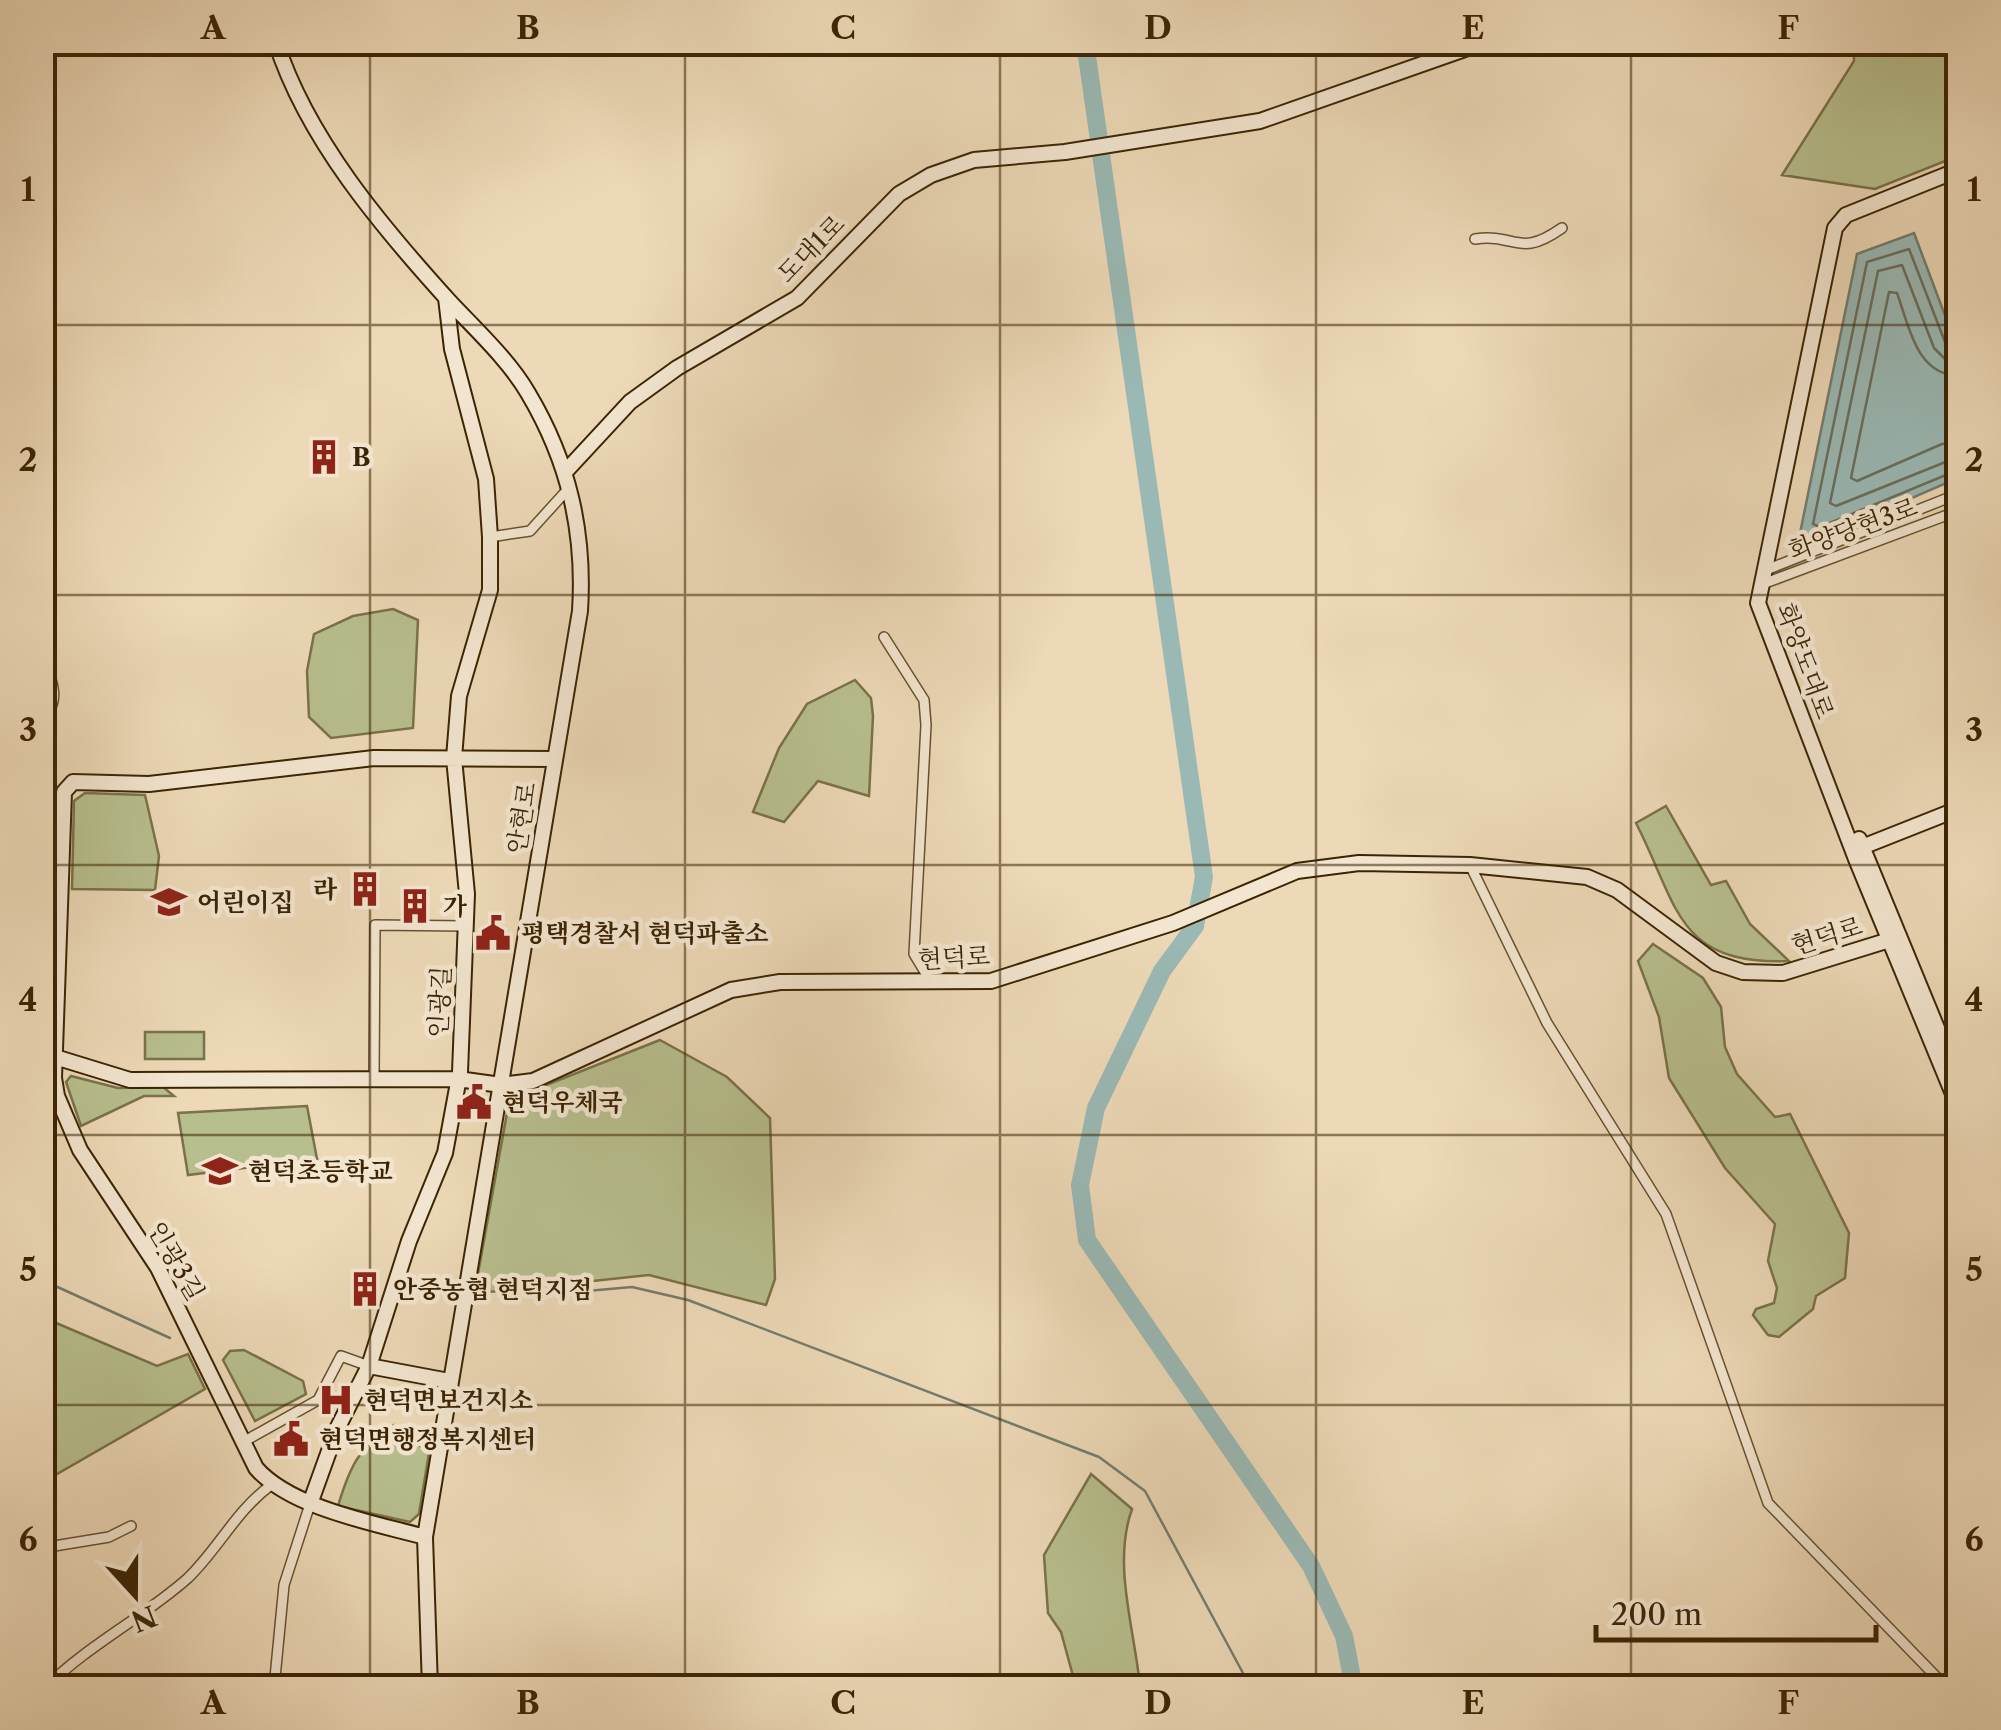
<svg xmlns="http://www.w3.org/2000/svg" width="2001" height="1730" viewBox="0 0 2001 1730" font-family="'Libre Caslon Text','Noto Serif KR',serif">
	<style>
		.green { fill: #b8bf8e; stroke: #7a7249; stroke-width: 2.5 }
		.water { fill: #9ab9b5; stroke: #747d6e; stroke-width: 2.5 }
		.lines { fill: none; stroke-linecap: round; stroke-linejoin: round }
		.shore { stroke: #6a6e5c; stroke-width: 2.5 }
		.stream { stroke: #747d6e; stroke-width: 2.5 }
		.river { stroke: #9ab9b5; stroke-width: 18 }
		.street-casing { stroke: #685131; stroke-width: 12 }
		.secondary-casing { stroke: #3b2404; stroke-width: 18 }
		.street { stroke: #f3e6d0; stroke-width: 9 }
		.secondary { stroke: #f3e6d0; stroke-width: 14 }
		.grid { fill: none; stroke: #3b2404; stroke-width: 2.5; stroke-opacity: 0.55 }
		.labels { text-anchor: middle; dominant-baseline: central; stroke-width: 9; stroke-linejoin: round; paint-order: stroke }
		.street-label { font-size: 25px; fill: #3b2404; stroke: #f3e6d0 }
		.poi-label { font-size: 25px; font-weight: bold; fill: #3b2404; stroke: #f3e6d0; text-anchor: start }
		.neatline { fill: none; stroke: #3b2404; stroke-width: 4 }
		.grid-label { font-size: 32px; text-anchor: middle; font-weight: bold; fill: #3b2404 }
	</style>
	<rect width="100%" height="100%" fill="#edd9b7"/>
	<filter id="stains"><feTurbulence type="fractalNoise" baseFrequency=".002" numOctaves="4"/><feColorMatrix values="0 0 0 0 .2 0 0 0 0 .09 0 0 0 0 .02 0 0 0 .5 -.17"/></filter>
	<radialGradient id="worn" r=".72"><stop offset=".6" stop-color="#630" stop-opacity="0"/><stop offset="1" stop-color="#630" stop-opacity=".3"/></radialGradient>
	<path class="green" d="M1854 43H1958V156L1875 189 1782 175 1854 61Z
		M393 609 418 620 413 728 331 738 309 717 307 671 314 634 353 616Z
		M855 680 871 698 873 716 869 796 818 781 784 822 753 812 779 748 807 704Z
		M85 793 145 795 159 856 155 890 72 889 74 801Z
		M1666 806 1711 885 1726 881 1750 924 1789 961C1676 965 1679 907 1636 823Z
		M1653 944 1703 978 1721 1007 1725 1047 1737 1074 1775 1117 1790 1114 1849 1233 1845 1278 1816 1296 1813 1309 1779 1337 1768 1335 1753 1315 1756 1309 1774 1303 1777 1288 1768 1261 1775 1224 1725 1168 1669 1078 1659 1017 1638 961Z
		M145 1032H204V1059H145Z
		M660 1040 727 1077 770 1118 775 1279 766 1305 649 1275 480 1293 477 1279 507 1113 531 1091Z
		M71 1076 118 1088 163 1087 174 1096H144L81 1126 66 1082Z
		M307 1106 317 1159 188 1175 178 1113Z
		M42 1317 157 1366 188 1354 205 1389 43 1482Z
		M244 1350 303 1381 306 1394 255 1421 223 1360 230 1351Z
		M394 1425 429 1453 419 1514 410 1522 338 1506C349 1469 359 1445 394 1425Z
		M1091 1474 1132 1509C1112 1565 1135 1630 1140 1687H1076L1061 1632 1048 1613 1044 1555Z"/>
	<path class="water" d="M1914 233 1958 350V478L1797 548 1857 254Z"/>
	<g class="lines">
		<path class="shore" d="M1958 348 1945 342 1909 249 1867 262 1813 524 1820 527 1958 470
			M1958 361 1945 359 1934 348 1902 265 1878 271 1830 503 1836 506 1958 457
			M1958 376C1916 374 1909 326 1897 293L1889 292 1851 478 1857 481 1942 444 1958 442"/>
		<path class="stream" d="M42 1280 170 1338
			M553 1294 632 1287 688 1300 1099 1457 1145 1491 1251 1688"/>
		<path class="river" d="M1085 42 1204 877 1195 926 1162 971 1096 1108 1080 1185 1087 1240 1311 1566 1344 1636 1354 1688"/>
		<defs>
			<path id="street" d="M1475 239C1517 233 1518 259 1562 228
				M490 537 530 531 568 489
				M1766 570 1958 494
				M1760 585 1958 511
				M884 637 924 700 926 725 914 954 931 982
				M42 655C51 678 63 701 42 719
				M1470 865 1547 1023 1666 1214 1768 1503 1947 1688
				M374 1079 375 925 465 926
				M243 1442 318 1400 341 1356 369 1366
				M42 1548 109 1537 131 1526
				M45 1688C88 1645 143 1618 188 1578 219 1548 235 1512 271 1485
				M274 1688 284 1585 311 1501"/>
			<path id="secondary" d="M276 42C307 139 382 227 449 301 476 330 508 359 528 393 569 462 585 532 580 611L425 1537 430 1688
				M1958 170 1846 215 1835 228 1758 603 1856 859 1958 1106
				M566 471 630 402 677 368 797 298 899 194 931 175 974 160 1065 152 1260 121 1485 42
				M1859 839 1958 1079
				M1857 849 1958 809
				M42 1053 130 1080 458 1079 501 1085 533 1081 731 990 780 982 991 981 1173 923 1297 871 1359 863 1470 865 1587 877 1617 890 1716 963 1743 972 1783 973 1899 937
				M369 1366 449 1381
				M311 1501 337 1429 369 1366 409 1241 445 1153 460 1072 467 894 454 758 459 696 490 590V537L486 479 452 349 446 298
				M425 1537C374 1523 291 1508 256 1468L158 1268 80 1150 57 1096 54 1078 64 792 73 782 149 784 374 758 554 759"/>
		</defs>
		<use href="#street" class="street-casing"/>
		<use href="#secondary" class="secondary-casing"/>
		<use href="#street" class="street"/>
		<use href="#secondary" class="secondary"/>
	</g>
	<path class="grid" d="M370 42V1688M685 42V1688M1000 42V1688M1316 42V1688M1631 42V1688M42 325H1958M42 595H1958M42 865H1958M42 1135H1958M42 1405H1958"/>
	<defs>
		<symbol id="building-bare" viewBox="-9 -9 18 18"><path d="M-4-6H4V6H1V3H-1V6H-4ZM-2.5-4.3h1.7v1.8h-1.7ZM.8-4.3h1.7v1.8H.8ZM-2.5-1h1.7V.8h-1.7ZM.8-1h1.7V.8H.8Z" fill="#8f2418" stroke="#f3e6d0" stroke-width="2.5" paint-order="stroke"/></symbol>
		<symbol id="school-bare" viewBox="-9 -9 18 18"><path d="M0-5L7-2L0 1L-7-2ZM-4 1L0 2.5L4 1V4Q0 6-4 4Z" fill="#8f2418" stroke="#f3e6d0" stroke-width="2.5" paint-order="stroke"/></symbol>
		<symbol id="civic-bare" viewBox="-9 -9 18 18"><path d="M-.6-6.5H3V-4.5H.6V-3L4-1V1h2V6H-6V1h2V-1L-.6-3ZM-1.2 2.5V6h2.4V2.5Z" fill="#8f2418" stroke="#f3e6d0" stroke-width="2.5" paint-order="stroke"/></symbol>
		<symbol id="hospital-bare" viewBox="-9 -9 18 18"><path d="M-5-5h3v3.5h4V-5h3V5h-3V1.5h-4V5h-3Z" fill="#8f2418" stroke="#f3e6d0" stroke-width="2.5" paint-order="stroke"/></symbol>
	</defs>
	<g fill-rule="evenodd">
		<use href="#building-bare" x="299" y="432" width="50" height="50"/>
		<use href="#building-bare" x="340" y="864" width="50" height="50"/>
		<use href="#school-bare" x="144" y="877" width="50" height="50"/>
		<use href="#building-bare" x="390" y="881" width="50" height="50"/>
		<use href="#civic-bare" x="468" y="908" width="50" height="50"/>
		<use href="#civic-bare" x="449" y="1077" width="50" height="50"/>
		<use href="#school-bare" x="195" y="1146" width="50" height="50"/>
		<use href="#building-bare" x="340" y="1264" width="50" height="50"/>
		<use href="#hospital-bare" x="311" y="1375" width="50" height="50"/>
		<use href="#civic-bare" x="266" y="1414" width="50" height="50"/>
	</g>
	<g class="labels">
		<g class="street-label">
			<text transform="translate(811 249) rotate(-45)">도대1로</text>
			<text transform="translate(1853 529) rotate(-20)">화양당현3로</text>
			<text transform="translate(1805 661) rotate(70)">화양도대로</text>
			<text transform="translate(522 818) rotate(-81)">안현로</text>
			<text transform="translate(1827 936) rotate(-17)">현덕로</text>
			<text transform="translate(954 958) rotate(-3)">현덕로</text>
			<text transform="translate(440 1002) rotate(-87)">인광길</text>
			<text transform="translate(176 1261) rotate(60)">인광3길</text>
		</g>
		<g class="poi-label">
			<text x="352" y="457">B</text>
			<text x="337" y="889" text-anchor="end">라</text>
			<text x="197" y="902">어린이집</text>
			<text x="443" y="906">가</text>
			<text x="521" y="933">평택경찰서 현덕파출소</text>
			<text x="502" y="1102">현덕우체국</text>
			<text x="248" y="1171">현덕초등학교</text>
			<text x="393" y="1289">안중농협 현덕지점</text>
			<text x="364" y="1400">현덕면보건지소</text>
			<text x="319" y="1439">현덕면행정복지센터</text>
		</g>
	</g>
	<rect width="2001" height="1730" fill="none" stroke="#edd9b7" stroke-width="110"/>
	<g transform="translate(135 1595) rotate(159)" stroke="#f3e6d0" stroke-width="8" paint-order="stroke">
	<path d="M0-8L18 38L0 25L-18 38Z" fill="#3b2404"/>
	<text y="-15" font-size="28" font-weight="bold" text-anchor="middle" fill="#3b2404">N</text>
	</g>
	<path d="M1596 1625v15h280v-15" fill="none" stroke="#3b2404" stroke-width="5"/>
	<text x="1611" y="1625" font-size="30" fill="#3b2404" stroke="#f3e6d0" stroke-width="8" paint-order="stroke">200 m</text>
	<rect x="55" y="55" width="1891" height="1620" class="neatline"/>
	<g class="grid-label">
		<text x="213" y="39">A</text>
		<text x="528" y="39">B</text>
		<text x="843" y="39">C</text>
		<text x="1158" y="39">D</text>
		<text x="1473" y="39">E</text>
		<text x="1788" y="39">F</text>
		<text x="28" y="201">1</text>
		<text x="1974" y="201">1</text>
		<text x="28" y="471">2</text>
		<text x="1974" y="471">2</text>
		<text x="28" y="741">3</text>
		<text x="1974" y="741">3</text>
		<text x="28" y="1011">4</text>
		<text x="1974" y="1011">4</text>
		<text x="28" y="1281">5</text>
		<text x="1974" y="1281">5</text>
		<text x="28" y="1551">6</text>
		<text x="1974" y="1551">6</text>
		<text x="213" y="1714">A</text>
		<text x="528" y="1714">B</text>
		<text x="843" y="1714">C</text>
		<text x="1158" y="1714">D</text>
		<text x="1473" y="1714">E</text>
		<text x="1788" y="1714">F</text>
	</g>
	<rect width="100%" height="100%" filter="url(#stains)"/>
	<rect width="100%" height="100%" fill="url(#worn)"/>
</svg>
